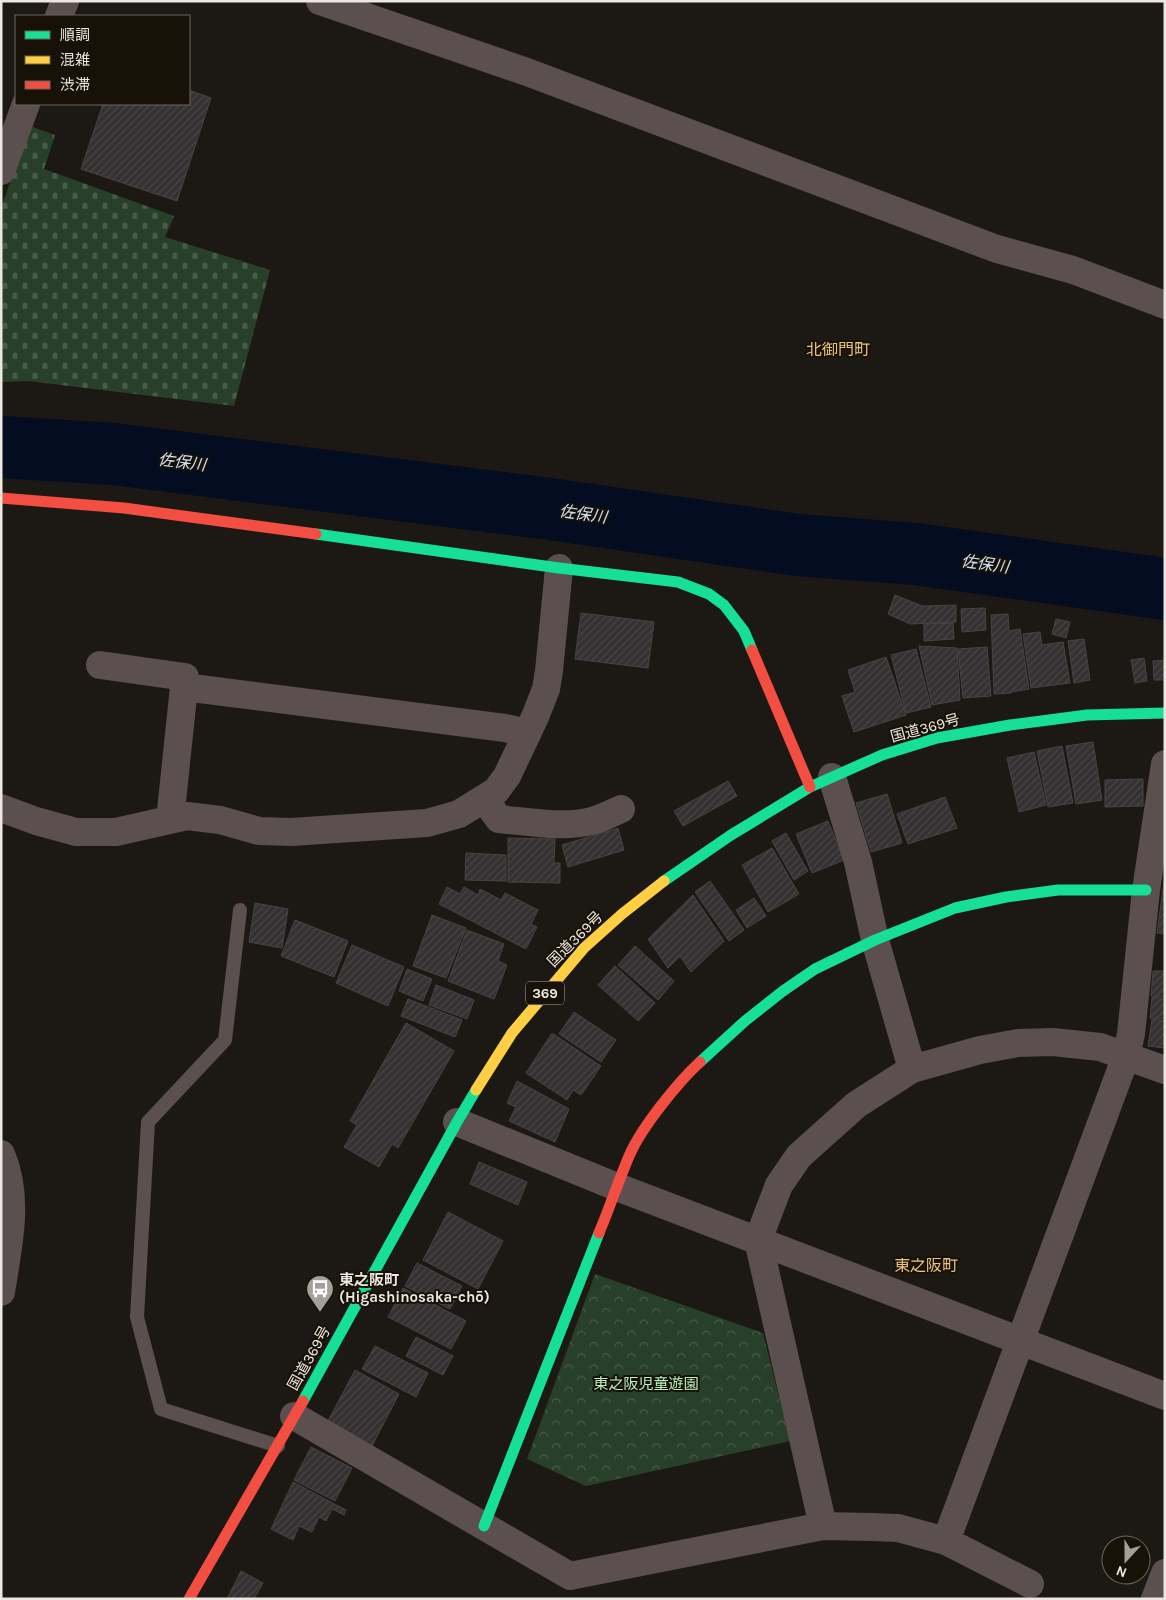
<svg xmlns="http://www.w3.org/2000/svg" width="1166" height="1600" viewBox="0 0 1166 1600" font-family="Karla,'Noto Sans JP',sans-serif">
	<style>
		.cemetery { fill: url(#cemetery-stones) }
		.park { fill: url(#park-crowns) }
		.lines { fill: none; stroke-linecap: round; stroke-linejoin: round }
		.river { stroke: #030c21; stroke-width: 62 }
		.building { fill: url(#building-hatch); stroke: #474443 }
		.lane { stroke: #5b4f4f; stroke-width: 14 }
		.street { stroke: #5b4f4f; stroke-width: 28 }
		.fast { stroke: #16e098; stroke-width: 11 }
		.slow { stroke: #ffcf43; stroke-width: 11 }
		.jam { stroke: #f24e42; stroke-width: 11 }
		.labels { text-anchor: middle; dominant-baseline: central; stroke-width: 4; stroke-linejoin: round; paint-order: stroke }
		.shield { fill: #171108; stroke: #aca7a0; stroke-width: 1 }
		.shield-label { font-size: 14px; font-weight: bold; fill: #ece7e1 }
		.street-label { font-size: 15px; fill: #ece7e1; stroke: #171108 }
		.poi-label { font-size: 15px; font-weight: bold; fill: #ece7e1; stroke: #171108; text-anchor: start }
		.park-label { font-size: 15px; fill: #b9f1bf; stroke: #171108 }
		.neighbourhood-label { font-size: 16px; fill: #e8c47b; stroke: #171108 }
		.water-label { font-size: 16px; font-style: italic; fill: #cfe1f6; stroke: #171108 }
	</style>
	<defs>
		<pattern id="cemetery-stones" width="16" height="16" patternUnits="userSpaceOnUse" patternTransform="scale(1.25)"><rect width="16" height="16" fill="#28402a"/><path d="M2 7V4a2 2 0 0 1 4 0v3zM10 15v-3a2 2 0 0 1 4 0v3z" fill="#475c49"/></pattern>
		<pattern id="park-crowns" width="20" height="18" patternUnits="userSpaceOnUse" patternTransform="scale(1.25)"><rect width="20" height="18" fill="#28402a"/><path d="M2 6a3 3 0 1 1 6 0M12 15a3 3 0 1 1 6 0" fill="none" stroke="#475c49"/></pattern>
		<pattern id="building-hatch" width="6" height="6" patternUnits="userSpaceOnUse" patternTransform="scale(1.25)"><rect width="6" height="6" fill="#353032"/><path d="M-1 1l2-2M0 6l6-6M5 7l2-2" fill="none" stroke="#494446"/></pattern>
	</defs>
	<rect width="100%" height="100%" fill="#1c1914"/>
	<path class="cemetery" d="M30 126 55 135 44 169 174 216 165 237 270 270 234 406 28 381 1 382V208Z"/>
	<path class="park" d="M595 1274 763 1333 790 1441 586 1486 527 1459Z"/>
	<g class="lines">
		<path class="river" d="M1 447 114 454 550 509 797 545 916 554 1165 589"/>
	</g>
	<path class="building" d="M189 90 211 98 177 201 81 169 103 104H189Z
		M895 595 922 606 956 605V622L910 624 888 614Z
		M985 608 986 630 962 632 961 609Z
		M581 613 654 622 648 668 575 659Z
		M1008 614 1009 631 1020 629 1029 689 1011 692V693L994 694 991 615Z
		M1056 619 1070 622 1066 638 1052 634Z
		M953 623 954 639 924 641V624Z
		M1040 632 1042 645 1063 642 1070 683 1031 688 1023 634Z
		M1084 639 1090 680 1074 683 1068 641Z
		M919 646 957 648 960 700 932 705Z
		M987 647 991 696 963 698 958 649Z
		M916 649 931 707 906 713 891 655Z
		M886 657 906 715 854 732 842 696 855 692 848 670Z
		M1144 658 1147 681 1135 683 1131 660Z
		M1165 660V680H1154L1153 661Z
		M1093 742 1102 800 1076 804 1066 746Z
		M1062 746 1073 803 1048 807 1037 751Z
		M1034 752 1046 805 1019 812 1007 758Z
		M1143 779V806L1105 807V780Z
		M728 781 737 796 683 826 674 811Z
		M887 794 902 843 871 852 856 803Z
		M945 797 957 828 908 844 897 814Z
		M828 821 844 860 812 873 796 834Z
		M618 828 624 850 568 867 562 845Z
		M786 833 808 871 794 880 772 841Z
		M508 838 555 839 554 863H560V883L508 882Z
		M772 848 799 894 768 912 742 865Z
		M466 853 506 855V881L465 880Z
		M710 881 744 930 729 941 695 892Z
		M1164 882 1165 883V934L1157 933Z
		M447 887 460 894 464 887 478 895 480 889 501 900 505 893 538 910 531 924 537 927 526 949 439 904Z
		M693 895 724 941 691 972 680 956 668 968 648 939Z
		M754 898 766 916 747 928 736 910Z
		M255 903 288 909 282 948 249 942Z
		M432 915 466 928 446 978 413 966Z
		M295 920 348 941 334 977 281 956Z
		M467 930 504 944 498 961 507 965 494 999 448 981Z
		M352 945 404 967 388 1006 336 983Z
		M635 946 674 981 658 1000 618 965Z
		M615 966 655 1003 638 1021 598 985Z
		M407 969 432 979 423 1001 399 991Z
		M1153 971H1165V997L1151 996Z
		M436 985 474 1000 467 1019 429 1005Z
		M1152 997 1165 999V1019L1150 1018Z
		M408 999 462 1020 455 1037 401 1016Z
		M574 1012 616 1040 601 1062 559 1034Z
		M1152 1019 1165 1021V1048L1148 1046Z
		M406 1023 454 1051 398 1148 392 1144 379 1167 344 1147 357 1125 350 1121Z
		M552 1033 601 1066 581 1095 573 1090 567 1100 526 1073Z
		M517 1081 569 1109 555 1142 509 1121 516 1107 507 1103Z
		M479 1162 527 1182 518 1205 470 1184Z
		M448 1212 503 1241 478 1289 423 1260Z
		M417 1263 462 1286 450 1309 405 1286Z
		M403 1288 466 1321 451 1349 388 1317Z
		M416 1337 453 1356 443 1375 406 1356Z
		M375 1346 428 1373 416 1397 362 1369Z
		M355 1370 399 1394 371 1448 326 1425Z
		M311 1447 352 1468 335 1501 294 1480Z
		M293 1482 346 1510 344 1515 332 1509 326 1521 319 1517 312 1532 299 1526 293 1540 271 1529Z
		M241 1571 263 1583 254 1599H227Z"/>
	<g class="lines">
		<path class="lane" d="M240 910 225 1040 148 1122 137 1317 161 1409 278 1446"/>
		<path class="street" d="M320 1 527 72 997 249 1073 270 1165 305
			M59 16 65 1
			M1 171 26 104
			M100 665 185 677 184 687
			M832 777 858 862 875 940 912 1069
			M484 799 499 819C529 822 563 828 592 821 602 818 612 813 621 809
			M1 808 36 821 76 832H116L187 816 220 820 259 831 291 832 427 823 459 814 496 791 507 776 535 717 546 689 549 671 559 568
			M170 820 184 687 505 728 527 733
			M457 1122 617 1187 1165 1396
			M1 1154C20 1198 8 1247 1 1292
			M294 1416 570 1576 823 1526 871 1527 898 1528 946 1541 1030 1584
			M823 1526 758 1240 779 1185 799 1156 856 1105 912 1069 980 1050 1018 1043 1053 1042 1100 1047 1165 1070
			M946 1541 1126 1056 1131 1034 1146 890 1165 764
			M1155 1599 1165 1573"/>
		<path class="fast" d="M316 534 559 568 678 582 709 594 724 605 744 631 752 650
			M664 881 731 835 810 787 882 755 937 738 1010 725 1087 715 1165 713
			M700 1062 745 1021 783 991 815 969 875 940 955 908 1006 897 1058 890H1146
			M303 1401 457 1122 476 1090
			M484 1526 599 1233"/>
		<path class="slow" d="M476 1090 512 1033 584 948 622 914 664 881"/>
		<path class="jam" d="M1 498 124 508 316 534
			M752 650 810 787
			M599 1233C610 1207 619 1179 630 1154 642 1127 678 1082 700 1062
			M189 1599 303 1401"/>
	</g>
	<defs>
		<symbol id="bus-pin" viewBox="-11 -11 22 30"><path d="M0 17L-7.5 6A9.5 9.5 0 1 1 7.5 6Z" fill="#a39f99" stroke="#171108"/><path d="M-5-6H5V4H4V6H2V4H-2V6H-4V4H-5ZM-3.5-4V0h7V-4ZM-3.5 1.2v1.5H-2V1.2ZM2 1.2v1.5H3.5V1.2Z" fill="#fff"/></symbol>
	</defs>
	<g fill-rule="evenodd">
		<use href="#bus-pin" x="304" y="1273" width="32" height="43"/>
	</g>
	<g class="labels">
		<rect class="shield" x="526" y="981.5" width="38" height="23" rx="4"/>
		<g class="shield-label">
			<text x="545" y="993">369</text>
		</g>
		<g class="street-label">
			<text transform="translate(925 728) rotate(-15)">国道369号</text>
			<text transform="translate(575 939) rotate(-45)">国道369号</text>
			<text transform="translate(309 1358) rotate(-61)">国道369号</text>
		</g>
		<g class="poi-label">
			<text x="339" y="1280">東之阪町<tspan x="339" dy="17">(Higashinosaka-chō)</tspan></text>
		</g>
		<g class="park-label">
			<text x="646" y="1384">東之阪児童遊園</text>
		</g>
		<g class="neighbourhood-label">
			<text x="838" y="349">北御門町</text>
			<text x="926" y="1265">東之阪町</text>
		</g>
		<g class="water-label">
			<text transform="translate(182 462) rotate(7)">佐保川</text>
			<text transform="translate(583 514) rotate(8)">佐保川</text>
			<text transform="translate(985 564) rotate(8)">佐保川</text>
		</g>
	</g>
	<rect width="1166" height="1600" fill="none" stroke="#ece7e1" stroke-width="5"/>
	<rect x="15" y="15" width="175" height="90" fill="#171108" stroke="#6c675f"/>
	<rect x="25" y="31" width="25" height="8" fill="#16e098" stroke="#6c675f"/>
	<text x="60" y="40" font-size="15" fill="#ece7e1">順調</text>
	<rect x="25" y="56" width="25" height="8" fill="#ffcf43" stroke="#6c675f"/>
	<text x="60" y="65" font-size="15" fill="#ece7e1">混雑</text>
	<rect x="25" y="81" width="25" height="8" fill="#f24e42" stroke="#6c675f"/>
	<text x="60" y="90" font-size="15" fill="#ece7e1">渋滞</text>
	<g transform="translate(1126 1560) rotate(201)"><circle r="24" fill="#171108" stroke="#6c675f"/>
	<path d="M0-4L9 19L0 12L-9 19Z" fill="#a39f99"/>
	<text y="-8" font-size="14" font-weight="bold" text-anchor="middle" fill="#ece7e1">N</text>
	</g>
</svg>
